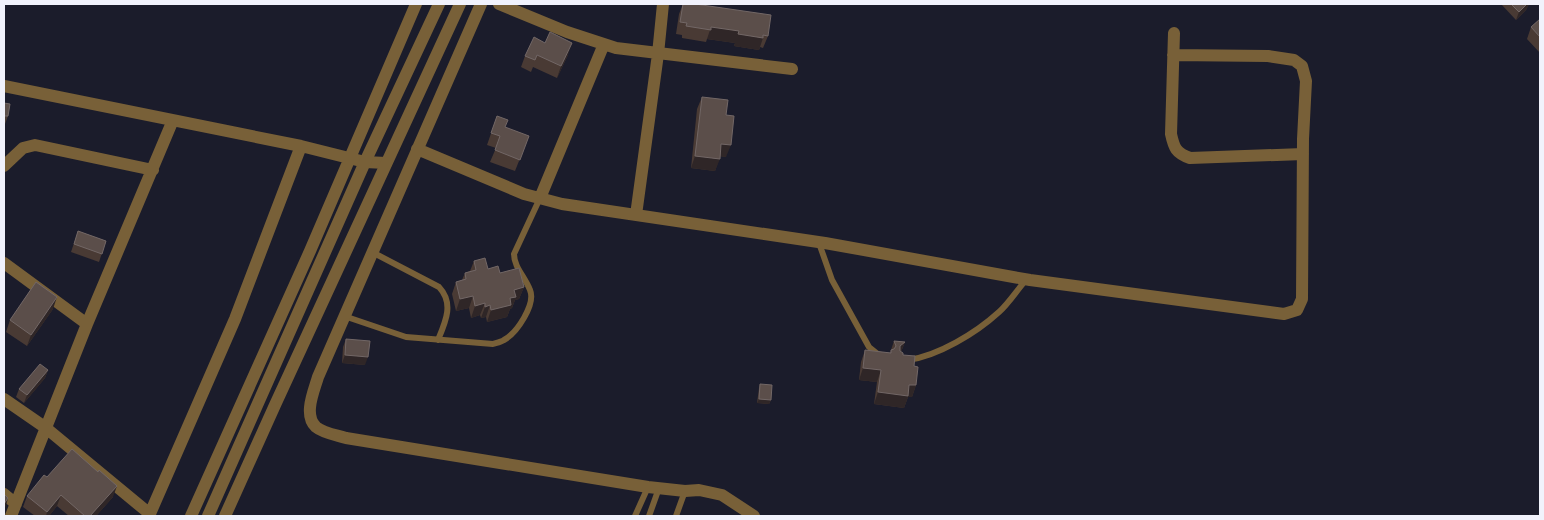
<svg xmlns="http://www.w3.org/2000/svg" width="1544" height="520" viewBox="0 0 1544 520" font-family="'PT Sans',sans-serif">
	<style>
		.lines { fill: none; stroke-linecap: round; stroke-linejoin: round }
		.service { stroke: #786038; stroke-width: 6 }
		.minor { stroke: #786038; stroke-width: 12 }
		.tertiary { stroke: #786038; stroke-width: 12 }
		.wall { fill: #493a34 }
		.shaded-wall { fill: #2f2627 }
		.building { fill: #5b4e4a; stroke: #726766 }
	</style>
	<rect width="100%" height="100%" fill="#1b1c2b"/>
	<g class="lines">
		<path class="service" d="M819 243 832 280 869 347 879 355
			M372 252 439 287C454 303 446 321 438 340
			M344 316 406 337 493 344C496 343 501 342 504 340 517 333 536 304 530 290 525 277 514 267 514 254L540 198
			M908 360C938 356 976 333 999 312 1009 303 1017 290 1026 280
			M635 516 648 487
			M649 516 659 488
			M676 516 685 491"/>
		<path class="minor" d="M481 4 318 377C314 391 303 415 316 427 323 433 336 435 346 438L648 487 685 491 699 490 722 495 754 516
			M499 4 567 32 616 48 792 69
			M1174 33 1171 134C1174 148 1176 153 1190 158L1303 154
			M4 86 301 146 365 162 386 163
			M417 149 524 194 562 204 825 243 1030 280 1284 314 1297 310 1302 299 1303 139 1306 81 1302 66 1294 60 1268 56 1173 55
			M4 166 23 148 35 145 153 170
			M540 198 604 44
			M636 215 658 54 663 4
			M4 263 87 324
			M4 399 46 428 150 514
			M4 494 16 504
			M11 516 87 324 173 120
			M149 516 235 319 301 146
			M191 516 310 251 416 4"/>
		<path class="tertiary" d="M208 516 365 162 439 4
			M225 516 275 405 460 4"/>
	</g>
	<path class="wall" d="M683 4 768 36 763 48 760 47 759 50 734 46 735 43 707 39 706 42 682 38V35L676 34 679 14Z
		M1501 4H1529L1526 10 1516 20Z
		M1540 19V53L1527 39 1531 27Z
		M568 55 557 78 533 67 531 72 521 67 525 56Z
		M702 97 726 115V157L720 156 715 171 691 168 697 109Z
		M4 103 8 116 5 124H4Z
		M497 116 505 127 529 136 515 171 490 162 496 148 487 145Z
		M78 231 106 241 99 262 71 252Z
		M474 261 488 269 500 273 524 287 519 299 515 300 512 308 510 309 507 317 487 322 486 317 481 318 480 315 471 318 469 308 456 311 452 294 456 282 462 280 465 273 470 271Z
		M53 309 27 346 6 332 10 320Z
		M346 339 365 365 342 363 343 347Z
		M894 341 905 342 901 352 903 355 914 366 916 385 912 397H908L904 408 874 404 877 382 859 380 861 362 865 350 890 353Z
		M48 370 45 378 24 403 16 397 19 389Z
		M760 384 771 400 769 404 757 403 759 388Z
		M47 477 113 497 96 516H69L57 506 49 516H35L23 507 27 496Z"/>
	<path class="shaded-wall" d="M1527 4H1529L1526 10 1516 20 1519 12Z
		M711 27 739 31 735 43 707 39Z
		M738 34 763 38 759 50 734 46Z
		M572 43 568 55 557 78 561 66Z
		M721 144 731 145 726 157 717 156Z
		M695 156 720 159 715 171 691 168Z
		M524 287 519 299 515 300 512 308 510 309 507 317 487 322 491 310 510 298 514 290Z
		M473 296 469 308 456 311 460 299Z
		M57 297 53 309 27 346 31 335Z
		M485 303 480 315 471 318 475 306Z
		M490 305 486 317 481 318 485 307Z
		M905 342 900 354V346Z
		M345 355 368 357 365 365 342 363Z
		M863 368 881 370 877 382 859 380Z
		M48 370 45 378 24 403 27 395Z
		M909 385H916L912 397H908L904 408 874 404 878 392Z
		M759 399 771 400 769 404 757 403Z
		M117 486 113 497 96 516H90Z
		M61 495 57 506 49 516H46L47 512Z
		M8 498 6 506 4 508V504Z"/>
	<path class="building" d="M683 4H695L771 15 768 36 763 35V38L738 34 739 31 711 27V30L686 26 687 23 680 22Z
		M1511 4H1527L1519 12Z
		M1540 19V37L1531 27Z
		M550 32 572 43 561 66 537 55 535 60 525 56 534 37 545 43Z
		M702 97 728 100 726 115 734 116 731 145 721 144 720 159 695 156Z
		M4 103 10 104 8 116H4Z
		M497 116 508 120 505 127 529 136 520 160 495 150 500 136 491 133Z
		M78 231 106 241 102 254 74 244Z
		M485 258 488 269 498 266 500 273 519 268 524 287 514 290 516 297 510 298 511 305 491 310 490 305 485 307V303L475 306 473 296 460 299 456 282 466 279 465 273 476 270 474 261Z
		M36 282 57 297 31 335 10 320Z
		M346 339 370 341 368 357 345 355Z
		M894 341 905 342 900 346V351L903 353V355L915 356 914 366 918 367 916 385H909L908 396 878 392 881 370 863 368 865 350 891 353V350L894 349 896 346Z
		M40 364 48 370 27 395 19 389Z
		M760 384 772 385 771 400 759 399Z
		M72 449 98 472 99 470 117 486 90 516H85L61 495 47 512 27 496 44 475 47 477Z
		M4 494 8 498 4 504Z"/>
	<rect width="1544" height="520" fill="none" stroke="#f1f2fc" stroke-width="10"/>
</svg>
